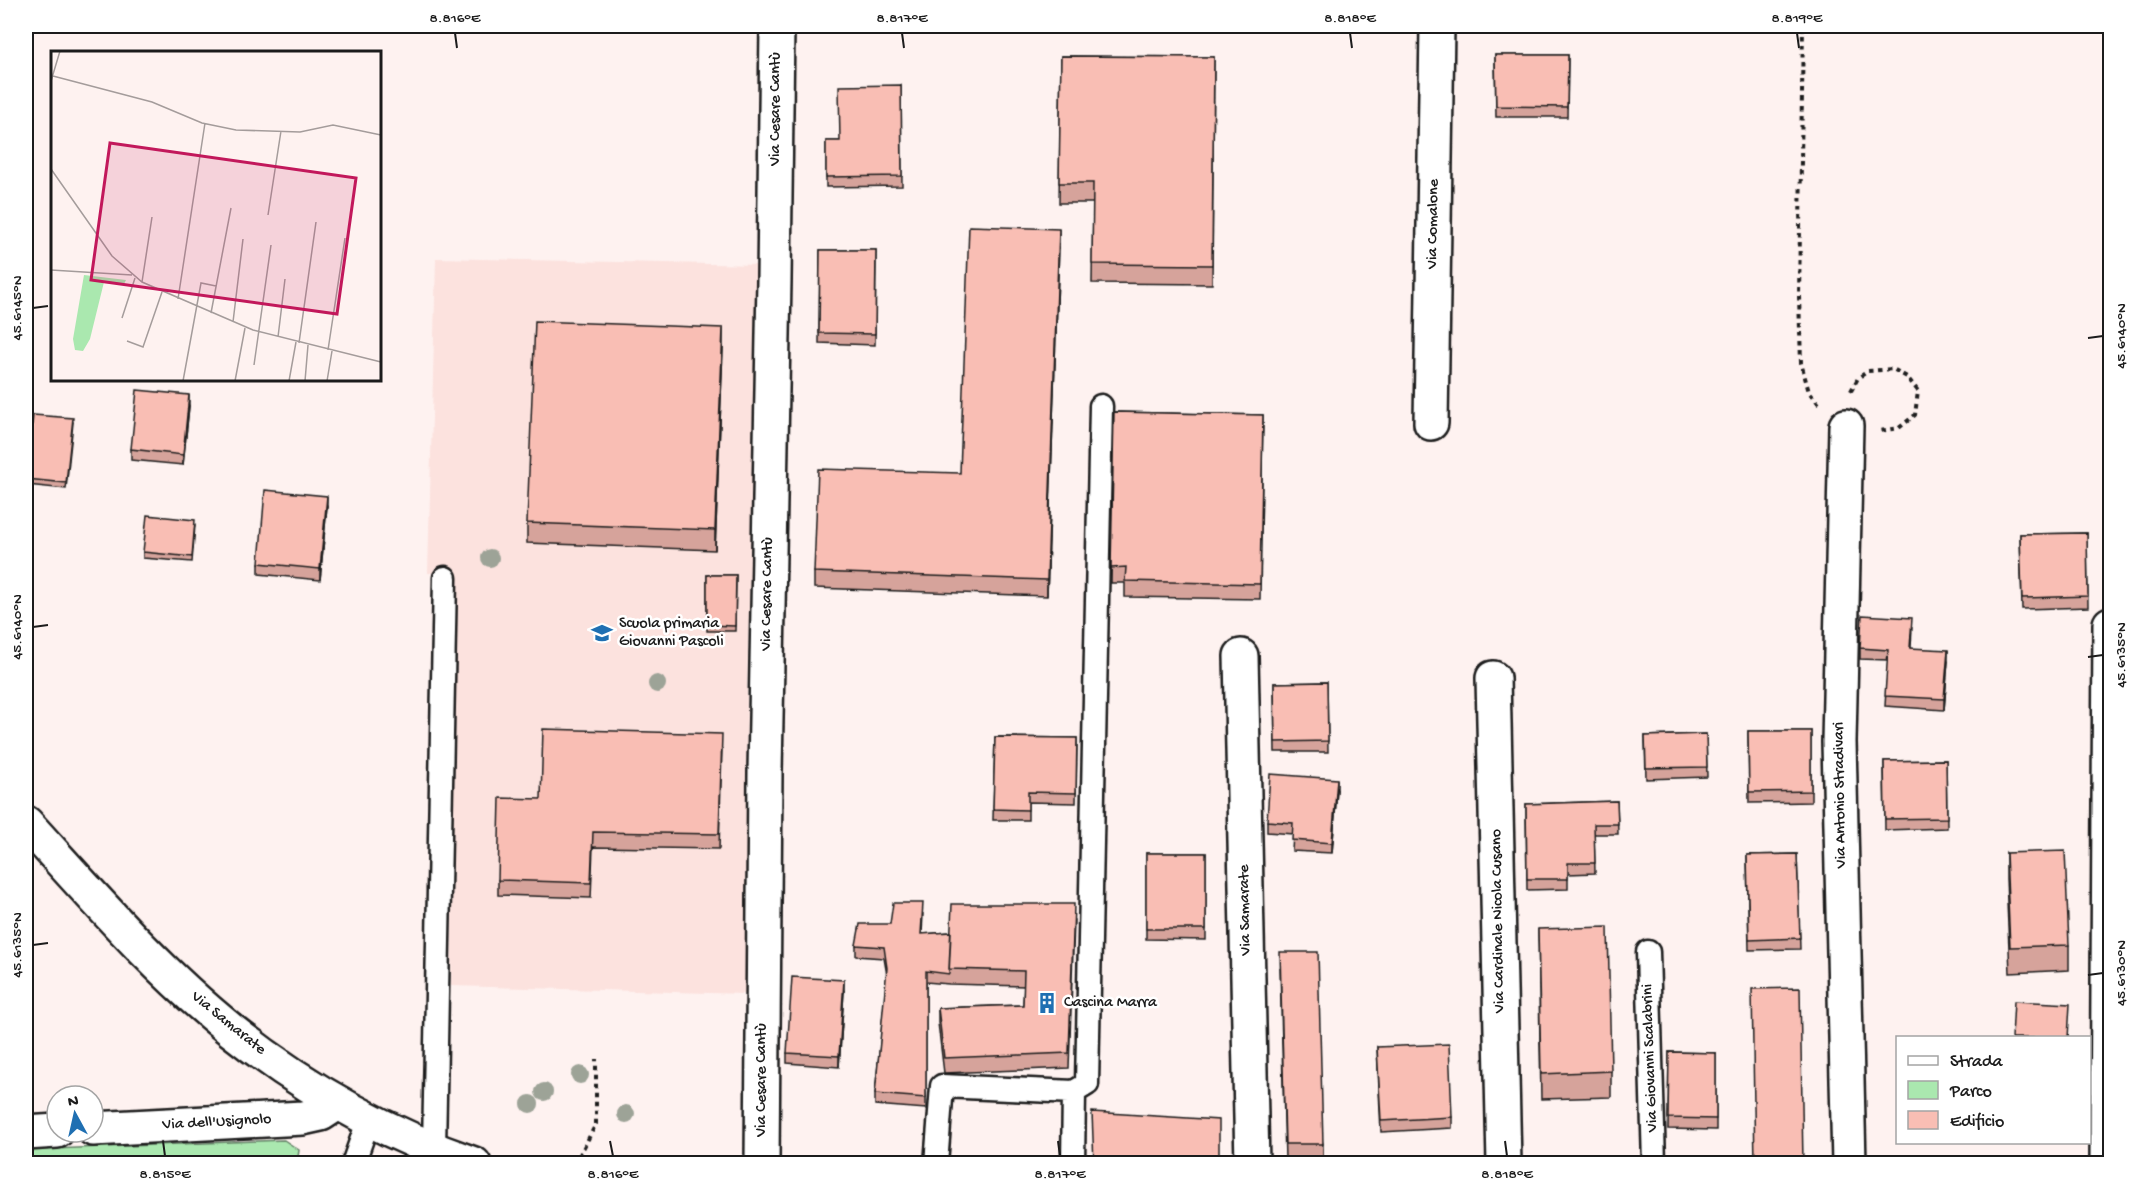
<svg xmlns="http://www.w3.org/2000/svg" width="2136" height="1189" viewBox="0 0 2136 1189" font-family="'Gochi Hand',sans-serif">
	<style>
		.built { fill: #fce2de }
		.green { fill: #aae8af; stroke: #638266; stroke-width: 1.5 }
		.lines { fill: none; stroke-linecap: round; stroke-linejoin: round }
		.service-casing { stroke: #1c1c1c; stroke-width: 27 }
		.minor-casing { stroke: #1c1c1c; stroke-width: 38 }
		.tertiary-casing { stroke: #1c1c1c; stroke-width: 38 }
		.path { stroke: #1c1c1c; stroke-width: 4; stroke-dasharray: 4.5 4.5; stroke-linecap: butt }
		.service { stroke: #fff; stroke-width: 22 }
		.minor { stroke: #fff; stroke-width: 33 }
		.tertiary { stroke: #fff; stroke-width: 33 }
		.tree { fill: #9da397 }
		.wall { fill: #d6a39b; stroke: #1c1c1c; stroke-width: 1.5 }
		.shaded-wall { fill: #ae857e; stroke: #1c1c1c; stroke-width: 1.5 }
		.building { fill: #f9beb4; stroke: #1c1c1c; stroke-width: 1.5 }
		.ticks { fill: none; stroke: #1c1c1c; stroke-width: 2 }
		.labels { text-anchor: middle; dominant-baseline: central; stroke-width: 5; stroke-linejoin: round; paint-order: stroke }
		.street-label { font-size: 16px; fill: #1c1c1c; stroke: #fff }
		.poi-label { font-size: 16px; fill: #1c1c1c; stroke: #fff; text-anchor: start }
		.inset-road { fill: none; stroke: #a49c9b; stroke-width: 1.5 }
		.view { fill: #c2185b; fill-opacity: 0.15; stroke: #c2185b; stroke-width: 3 }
		.inset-edge { fill: none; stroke: #1c1c1c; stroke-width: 3 }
		.neatline { fill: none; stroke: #1c1c1c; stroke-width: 2 }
		.ticks-label { font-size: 15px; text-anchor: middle; fill: #1c1c1c }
	</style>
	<rect width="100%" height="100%" fill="#fef2f0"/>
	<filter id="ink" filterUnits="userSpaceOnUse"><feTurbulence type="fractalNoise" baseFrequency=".0167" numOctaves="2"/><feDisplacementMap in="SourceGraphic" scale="12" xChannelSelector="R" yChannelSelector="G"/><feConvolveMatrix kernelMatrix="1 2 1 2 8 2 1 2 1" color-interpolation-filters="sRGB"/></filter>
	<g filter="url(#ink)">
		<path class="built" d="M436 258 758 265 747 693 745 994 451 986 456 574 428 573Z"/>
		<path class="green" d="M284 1140 299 1150 297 1163H26V1150Z"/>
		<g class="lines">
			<defs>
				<path id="service" d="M1648 952 1654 1164
					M434 1148 445 578
					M353 1164 369 1119
					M936 1164 942 1086 1074 1092
					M1073 1164 1074 1092 1087 1084 1101 406"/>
				<path id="minor" d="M1431 423 1437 26
					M1846 426 1839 742 1849 1164
					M1241 656 1252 1164
					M1493 678 1504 1164
					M93 1129 303 1118 321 1114 338 1103
					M26 1133 57 1131
					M762 1164 765 773 774 280 777 26
					M2107 1164 2110 624"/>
				<path id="tertiary" d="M26 823C91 894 155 969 231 1030 304 1088 386 1134 474 1164"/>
			</defs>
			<use href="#service" class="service-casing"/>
			<use href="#minor" class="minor-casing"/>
			<use href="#tertiary" class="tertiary-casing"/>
			<path class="path" d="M1803 26 1799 296 1801 363 1809 392 1819 404
				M1851 391 1858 378 1868 371 1893 369 1907 377 1918 391 1915 415 1899 428 1880 431
				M575 1164 596 1124V1059"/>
			<use href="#service" class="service"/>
			<use href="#minor" class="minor"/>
			<use href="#tertiary" class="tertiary"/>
		</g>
		<g class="tree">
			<circle cx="490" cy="558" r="9"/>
			<circle cx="657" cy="684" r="9"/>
			<circle cx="580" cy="1075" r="9"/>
			<circle cx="544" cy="1092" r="9"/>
			<circle cx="530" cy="1104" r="9"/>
			<circle cx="626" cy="1114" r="9"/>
		</g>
		<path class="wall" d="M1495 55H1568L1567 117H1496Z
			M1061 56 1214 57 1212 284 1092 283 1093 203H1059Z
			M901 85 902 186 826 187V141H840Z
			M1059 245 1047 596 814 588V572L960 473Z
			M820 250H876L875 345 819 343Z
			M723 347 715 550 527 543V523Z
			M189 406 183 465 131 460V449Z
			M1114 412 1263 415 1260 599 1125 597V583H1111Z
			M73 423 66 489 27 485V479Z
			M327 506 320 580 259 574V563Z
			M195 525 192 562 143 558V552Z
			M2087 533 2088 607 2022 609 2020 534Z
			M707 575H736L735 631H707Z
			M1912 628 1911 648 1948 661 1944 710 1885 706 1888 660 1860 659V648Z
			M1327 682 1328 752H1275L1274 683Z
			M1748 731H1811V802L1749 803Z
			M1706 734 1707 777 1646 779 1645 736Z
			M995 737 1077 738 1076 803 1028 802V820H993Z
			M722 749 719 849 593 847 591 898 498 895V880L541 799Z
			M1946 760 1947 828 1885 830 1884 761Z
			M1337 790 1332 853 1292 851 1293 834 1267 832V821Z
			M1617 801 1618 834H1594L1595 873 1568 874V889L1527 890 1526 804Z
			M1146 853H1206V940L1146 939Z
			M2006 853 2069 945V970L2010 973 2006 879Z
			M1797 854 1800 949 1749 950 1747 855Z
			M923 914 922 934 951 932 1074 920 1069 1068 944 1073 938 1023V1008L1023 1005 1024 986 949 984 926 982V1109L875 1105V1094L887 975 884 958 856 956V945L890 924Z
			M1538 929 1611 1071V1097L1541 1099Z
			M1280 968 1323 1144V1159L1285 1160Z
			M844 991 839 1067 787 1063V1053Z
			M1377 1047 1452 1117V1128L1381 1132Z
			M1669 1052 1716 1053V1130L1668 1129Z"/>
		<path class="shaded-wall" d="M1059 229V245L1047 596V580Z
			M723 328V347L715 550V530Z
			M189 395V406L183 465V455Z
			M327 496V506L320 580V569Z
			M1948 650V661L1944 710V699Z
			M1337 779V790L1332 853V843Z
			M844 980V991L839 1067V1056Z"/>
		<path class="building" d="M1495 55H1568L1567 107 1496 106Z
			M1061 56 1214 57 1212 265 1092 264 1093 183H1059Z
			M901 85 902 176 826 177V141H840L839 86Z
			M969 226 1059 229 1047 580 814 572 818 469 960 473Z
			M820 250H876L875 334 819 333Z
			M535 321 723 328 715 530 527 523Z
			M137 390 189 395 183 455 131 449Z
			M1114 412 1263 415 1260 584 1125 581 1126 567 1111 568Z
			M33 415 73 418 66 483 27 479Z
			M265 490 327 496 320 569 259 563Z
			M147 515 195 520 192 557 143 552Z
			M2087 533 2088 596 2022 598 2020 534Z
			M707 575H736L735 626 707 625Z
			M1862 615 1912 618 1910 648 1948 650 1944 699 1885 696 1888 650 1860 648Z
			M1327 682 1328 741 1275 742 1274 683Z
			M543 729 722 734 719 834 593 832 591 883 498 880 500 798 541 799Z
			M1748 731H1811V791L1749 792Z
			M1706 734 1707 767 1646 768 1645 736Z
			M995 737 1077 738 1076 793 1028 792V810L993 809Z
			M1946 760 1947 818 1885 819 1884 761Z
			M1270 774 1337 779 1332 843 1292 840 1293 823 1267 821Z
			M1617 801 1618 824H1594L1595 863H1568V879H1527L1526 804Z
			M2065 851 2069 945 2010 947 2006 853Z
			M1146 853H1206V929H1146Z
			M1797 854 1800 938 1749 940 1747 855Z
			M893 903H923L921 934 951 932 949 974 926 971V1098L875 1094 887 968 884 947 856 945 860 924H890Z
			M952 904H1074L1069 1053 944 1058 938 1008 1023 1005 1024 971 949 969Z
			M1608 927 1611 1071 1541 1074 1538 929Z
			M1280 952H1318L1323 1144H1285Z
			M792 977 844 980 839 1056 787 1053Z
			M1800 988 1803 1164H1755L1752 989Z
			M2014 1001 2070 1004 2068 1038H2012Z
			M1449 1044 1452 1117 1381 1121 1377 1047Z
			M1669 1052 1716 1053V1119L1668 1118Z
			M1092 1112 1219 1120V1164H1094Z"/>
	</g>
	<path class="ticks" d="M455 33 457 48M902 33 904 48M1350 33 1352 48M1797 33 1799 48M33 308 48 306M2088 338 2103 336M33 627 48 625M2088 657 2103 655M33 945 48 943M2088 975 2103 973M163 1141 165 1156M610 1141 613 1156M1058 1141 1060 1156M1505 1141 1507 1156"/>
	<defs>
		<symbol id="school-bare" viewBox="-9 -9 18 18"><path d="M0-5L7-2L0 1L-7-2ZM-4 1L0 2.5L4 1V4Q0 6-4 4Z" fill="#1f6fb2" stroke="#fff" stroke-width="2.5" paint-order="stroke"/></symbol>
		<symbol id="building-bare" viewBox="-9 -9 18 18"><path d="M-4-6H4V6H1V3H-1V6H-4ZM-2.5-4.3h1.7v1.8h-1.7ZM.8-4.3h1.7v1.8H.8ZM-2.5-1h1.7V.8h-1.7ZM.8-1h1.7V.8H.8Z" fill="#1f6fb2" stroke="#fff" stroke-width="2.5" paint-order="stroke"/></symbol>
	</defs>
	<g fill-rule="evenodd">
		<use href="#school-bare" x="587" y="618" width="30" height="30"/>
		<use href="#building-bare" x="1032" y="988" width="30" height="30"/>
	</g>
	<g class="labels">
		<g class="street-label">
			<text transform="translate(776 109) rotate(-90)">Via Cesare Cantù</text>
			<text transform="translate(1434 224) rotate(-89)">Via Comalone</text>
			<text transform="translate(768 594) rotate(-89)">Via Cesare Cantù</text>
			<text transform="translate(1841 795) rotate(-91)">Via Antonio Stradivari</text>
			<text transform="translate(1246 910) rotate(-91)">Via Samarate</text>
			<text transform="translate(1499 921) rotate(-91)">Via Cardinale Nicola Cusano</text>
			<text transform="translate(228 1024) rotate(39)">Via Samarate</text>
			<text transform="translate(1651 1058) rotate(-92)">Via Giovanni Scalabrini</text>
			<text transform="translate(762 1080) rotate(-90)">Via Cesare Cantù</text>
			<text transform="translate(217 1123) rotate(-3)">Via dell'Usignolo</text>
		</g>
		<g class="poi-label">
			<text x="619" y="624">Scuola primaria<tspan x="619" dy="18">Giovanni Pascoli</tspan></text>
			<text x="1064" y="1003">Cascina Marra</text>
		</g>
	</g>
	<g transform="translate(51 51)">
		<rect width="330" height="330" fill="#fef2f0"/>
		<path d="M33 224 75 229 73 233 53 231 39 288 32 300 24 299 22 288Z" fill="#aae8af"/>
		<path class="inset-road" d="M2 25 101 51 151 72 185 79 249 81 282 74 330 84M0 30 9 0M0 118 61 205 91 231 202 279 330 311M217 164 230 80M0 219 81 224M91 231 101 166M127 248 154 72M160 262 180 157M71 267 84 227M182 271 192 188M227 286 234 228M76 290 92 296 111 241M248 292 265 171M277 299 294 187M203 314 220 194M132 330 150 232 165 235M184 330 194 277M238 330 245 291M254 330 257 294M276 330 281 300"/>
		<path class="view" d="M59 92 305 127 286 263 40 229Z"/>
		<rect width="330" height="330" class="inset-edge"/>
	</g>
	<rect width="2136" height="1189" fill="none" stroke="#fff" stroke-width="66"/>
	<rect x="1896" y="1036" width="195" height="108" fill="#ffffff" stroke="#a4a4a4" stroke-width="1.5"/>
	<rect x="1908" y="1056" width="30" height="9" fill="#ffffff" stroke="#a4a4a4" stroke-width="1.5"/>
	<text x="1950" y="1066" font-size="18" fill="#1c1c1c">Strada</text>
	<rect x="1908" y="1081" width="30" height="18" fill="#aae8af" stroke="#a4a4a4" stroke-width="1.5"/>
	<text x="1950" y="1096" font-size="18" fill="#1c1c1c">Parco</text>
	<rect x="1908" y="1111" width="30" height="18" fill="#f9beb4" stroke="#a4a4a4" stroke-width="1.5"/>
	<text x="1950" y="1126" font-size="18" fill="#1c1c1c">Edificio</text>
	<g transform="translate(75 1114) rotate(352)"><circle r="28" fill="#ffffff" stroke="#a4a4a4" stroke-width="1.5"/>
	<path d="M0-4.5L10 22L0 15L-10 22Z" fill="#1f6fb2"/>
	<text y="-9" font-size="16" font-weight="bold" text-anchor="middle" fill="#1c1c1c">N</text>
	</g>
	<rect x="33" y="33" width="2070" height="1123" class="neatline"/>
	<g class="ticks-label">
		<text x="455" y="22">8.816°E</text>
		<text x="902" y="22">8.817°E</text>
		<text x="1350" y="22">8.818°E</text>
		<text x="1797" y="22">8.819°E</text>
		<text transform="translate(16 308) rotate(-90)" y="5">45.6145°N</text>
		<text transform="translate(2120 336) rotate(-90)" y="5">45.6140°N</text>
		<text transform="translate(16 627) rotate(-90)" y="5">45.6140°N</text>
		<text transform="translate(2120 655) rotate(-90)" y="5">45.6135°N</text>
		<text transform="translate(16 945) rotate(-90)" y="5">45.6135°N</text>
		<text transform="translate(2120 973) rotate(-90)" y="5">45.6130°N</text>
		<text x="165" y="1178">8.815°E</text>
		<text x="613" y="1178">8.816°E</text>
		<text x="1060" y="1178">8.817°E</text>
		<text x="1507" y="1178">8.818°E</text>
	</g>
</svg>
